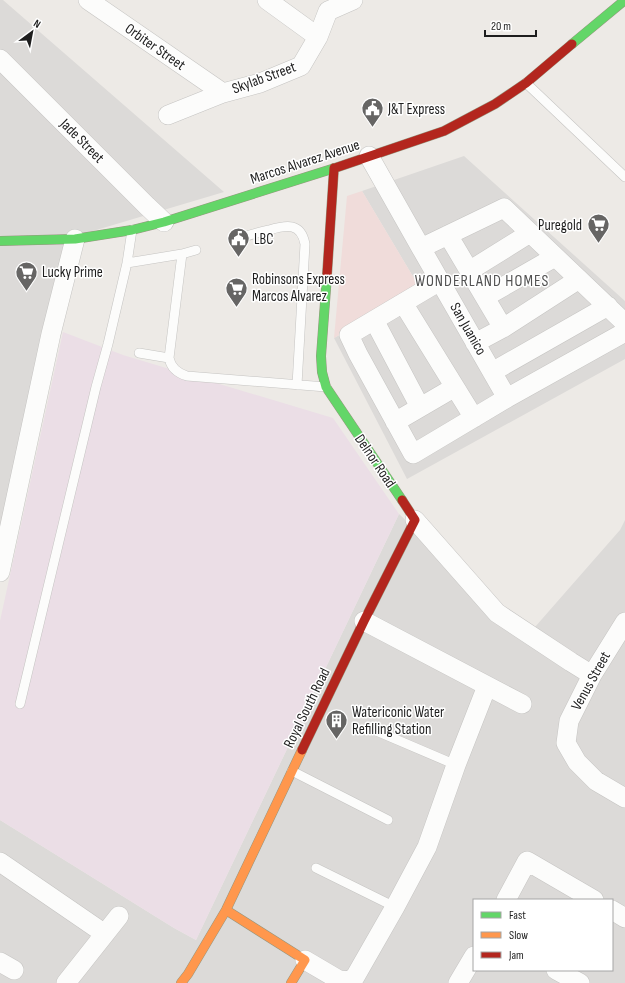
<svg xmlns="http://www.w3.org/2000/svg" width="625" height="983" viewBox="0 0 625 983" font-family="'Sofia Sans Condensed',sans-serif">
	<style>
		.residential { fill: #dcdad8; fill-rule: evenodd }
		.commercial { fill: #f0dcda }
		.industrial { fill: #ebdee6 }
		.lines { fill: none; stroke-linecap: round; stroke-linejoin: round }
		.lane-casing { stroke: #c5c4c2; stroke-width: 10 }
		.street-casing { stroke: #c5c4c2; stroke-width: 20 }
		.fast-casing { stroke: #96967e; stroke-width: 10 }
		.slow-casing { stroke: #96967e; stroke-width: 10 }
		.jam-casing { stroke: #96967e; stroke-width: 10 }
		.lane { stroke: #fcfcfb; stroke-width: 9 }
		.street { stroke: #fcfcfb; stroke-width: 19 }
		.fast { stroke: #63d668; stroke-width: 9 }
		.slow { stroke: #ff974d; stroke-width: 9 }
		.jam { stroke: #b3261e; stroke-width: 9 }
		.labels { text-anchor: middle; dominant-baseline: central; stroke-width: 3; stroke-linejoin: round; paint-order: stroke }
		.street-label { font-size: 15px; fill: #1e1e1e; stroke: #fff }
		.poi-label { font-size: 15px; fill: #1e1e1e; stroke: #fff; text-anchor: start }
		.neighbourhood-label { font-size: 16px; letter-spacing: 1px; fill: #515151; stroke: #fff }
	</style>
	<rect width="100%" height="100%" fill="#edeae6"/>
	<path class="residential" d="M0 0H3L224 192 66 239 0 543Z
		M464 156 625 301V359L407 479 334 338 421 290 362 191Z
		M399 514 528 635 620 530 625 520V983H0V820L174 928 196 940ZM474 900H612V970H474Z"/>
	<path class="commercial" d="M362 191 421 290 334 338 347 196Z"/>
	<path class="industrial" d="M63 332 123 355 333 418 399 514 196 940 174 928 0 820V621Z"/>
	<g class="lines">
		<defs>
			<path id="lane" d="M526 83 625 177
				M132 230 127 263 182 254 169 358C171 368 177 373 187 376L326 387
				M244 237C252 234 260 232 269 230 286 225 301 222 305 244L297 385
				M182 254 196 250
				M139 353 169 358
				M20 704 96 387 108 344 127 263
				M374 730 456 765
				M292 771 388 820
				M316 868 395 907"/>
			<path id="street" d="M88 0 223 93
				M267 0 318 37
				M0 59 147 206 164 222
				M168 115 223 93 260 83 301 66 318 37 328 11 353 0
				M369 156 421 248 507 398
				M448 235 503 328
				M421 248 504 208 625 323
				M469 271 530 233
				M440 281 349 335 358 354 413 454 507 398 625 332
				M485 297 555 257
				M403 303 474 418
				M374 320 420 407
				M475 343 503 328 579 279
				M492 372 608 306
				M395 422 455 387
				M415 520 497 613 571 662 592 675
				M0 572 51 334 75 239
				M364 621 522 704
				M625 622 592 675 569 721 566 743 577 762 596 781 625 798
				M0 862 105 934
				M506 900 527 861 594 900
				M612 910 625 918
				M305 960 339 980 348 981 355 977 395 907 427 847 456 765 487 686
				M0 962 14 970
				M556 970 580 983
				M66 983 119 916
				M458 983 474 956"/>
			<path id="fast" d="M572 44 625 0
				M0 241 75 239 132 230 164 222 335 168
				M327 275 321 356 322 372 326 387 402 500"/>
			<path id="slow" d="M226 910 305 960 291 983
				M181 983 188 974 226 910 302 750"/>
			<path id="jam" d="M335 168 444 131 495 104 526 83 572 44
				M327 275 334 168
				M302 750 364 621 415 520 402 500"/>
		</defs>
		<use href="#lane" class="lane-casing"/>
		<use href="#street" class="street-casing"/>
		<use href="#fast" class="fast-casing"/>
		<use href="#slow" class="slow-casing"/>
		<use href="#jam" class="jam-casing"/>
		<use href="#lane" class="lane"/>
		<use href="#street" class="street"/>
		<use href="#fast" class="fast"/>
		<use href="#slow" class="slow"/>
		<use href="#jam" class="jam"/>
	</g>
	<defs>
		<symbol id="civic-pin" viewBox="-11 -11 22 30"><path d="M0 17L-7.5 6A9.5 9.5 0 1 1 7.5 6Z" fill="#666564" stroke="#fff"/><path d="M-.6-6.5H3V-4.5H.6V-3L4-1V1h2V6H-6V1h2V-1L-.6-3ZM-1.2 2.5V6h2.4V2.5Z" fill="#fff"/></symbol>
		<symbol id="supermarket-pin" viewBox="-11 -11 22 30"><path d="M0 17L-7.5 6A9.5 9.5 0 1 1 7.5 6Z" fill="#666564" stroke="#fff"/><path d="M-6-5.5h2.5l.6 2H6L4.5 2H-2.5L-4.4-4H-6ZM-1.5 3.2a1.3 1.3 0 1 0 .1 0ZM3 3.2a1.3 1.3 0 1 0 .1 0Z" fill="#fff"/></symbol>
		<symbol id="building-pin" viewBox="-11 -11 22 30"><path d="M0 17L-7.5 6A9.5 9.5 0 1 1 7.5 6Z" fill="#666564" stroke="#fff"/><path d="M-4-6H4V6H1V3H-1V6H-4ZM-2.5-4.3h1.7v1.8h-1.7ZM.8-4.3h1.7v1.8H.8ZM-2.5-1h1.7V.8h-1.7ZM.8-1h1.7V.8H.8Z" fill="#fff"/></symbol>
	</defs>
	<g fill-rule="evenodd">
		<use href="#civic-pin" x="360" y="96" width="25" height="34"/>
		<use href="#supermarket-pin" x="586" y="212" width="25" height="34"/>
		<use href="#civic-pin" x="226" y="226" width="25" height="34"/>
		<use href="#supermarket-pin" x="14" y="260" width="25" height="34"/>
		<use href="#supermarket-pin" x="224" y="276" width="25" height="34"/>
		<use href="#building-pin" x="324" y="708" width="25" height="34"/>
	</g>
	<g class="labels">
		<g class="street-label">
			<text transform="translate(155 47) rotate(35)">Orbiter Street</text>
			<text transform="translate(264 78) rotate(-20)">Skylab Street</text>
			<text transform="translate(82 141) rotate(45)">Jade Street</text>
			<text transform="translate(305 162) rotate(-18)">Marcos Alvarez Avenue</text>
			<text transform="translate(468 329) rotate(60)">San Juanico</text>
			<text transform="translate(375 461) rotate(56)">Delnor Road</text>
			<text transform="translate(591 681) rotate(-61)">Venus Street</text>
			<text transform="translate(307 708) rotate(-64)">Royal South Road</text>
		</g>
		<g class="poi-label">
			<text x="388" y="109">J&amp;T Express</text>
			<text x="582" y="225" text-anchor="end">Puregold</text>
			<text x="254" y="239">LBC</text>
			<text x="42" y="272">Lucky Prime</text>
			<text x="252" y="279">Robinsons Express<tspan x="252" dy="17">Marcos Alvarez</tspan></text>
			<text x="352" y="712">Watericonic Water<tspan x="352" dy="17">Refilling Station</tspan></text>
		</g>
		<g class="neighbourhood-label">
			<text x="482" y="281">WONDERLAND HOMES</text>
		</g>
	</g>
	<rect x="473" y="899" width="140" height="72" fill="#ffffff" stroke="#a5a5a5"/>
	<rect x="481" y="912" width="20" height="6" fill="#63d668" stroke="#a5a5a5"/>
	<text x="509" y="919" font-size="12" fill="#1e1e1e">Fast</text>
	<rect x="481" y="932" width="20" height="6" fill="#ff974d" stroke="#a5a5a5"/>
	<text x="509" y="939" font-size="12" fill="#1e1e1e">Slow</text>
	<rect x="481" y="952" width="20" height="6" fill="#b3261e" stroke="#a5a5a5"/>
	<text x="509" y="959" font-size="12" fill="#1e1e1e">Jam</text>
	<g transform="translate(32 32) rotate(32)" stroke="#ffffff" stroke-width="3" paint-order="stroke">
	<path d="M0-3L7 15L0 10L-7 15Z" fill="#1e1e1e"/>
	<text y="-6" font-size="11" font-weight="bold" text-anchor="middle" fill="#1e1e1e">N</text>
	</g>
	<path d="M485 30v6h51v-6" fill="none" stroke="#1e1e1e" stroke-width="2"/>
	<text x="491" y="30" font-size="12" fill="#1e1e1e" stroke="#ffffff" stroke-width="3" paint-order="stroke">20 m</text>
</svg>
